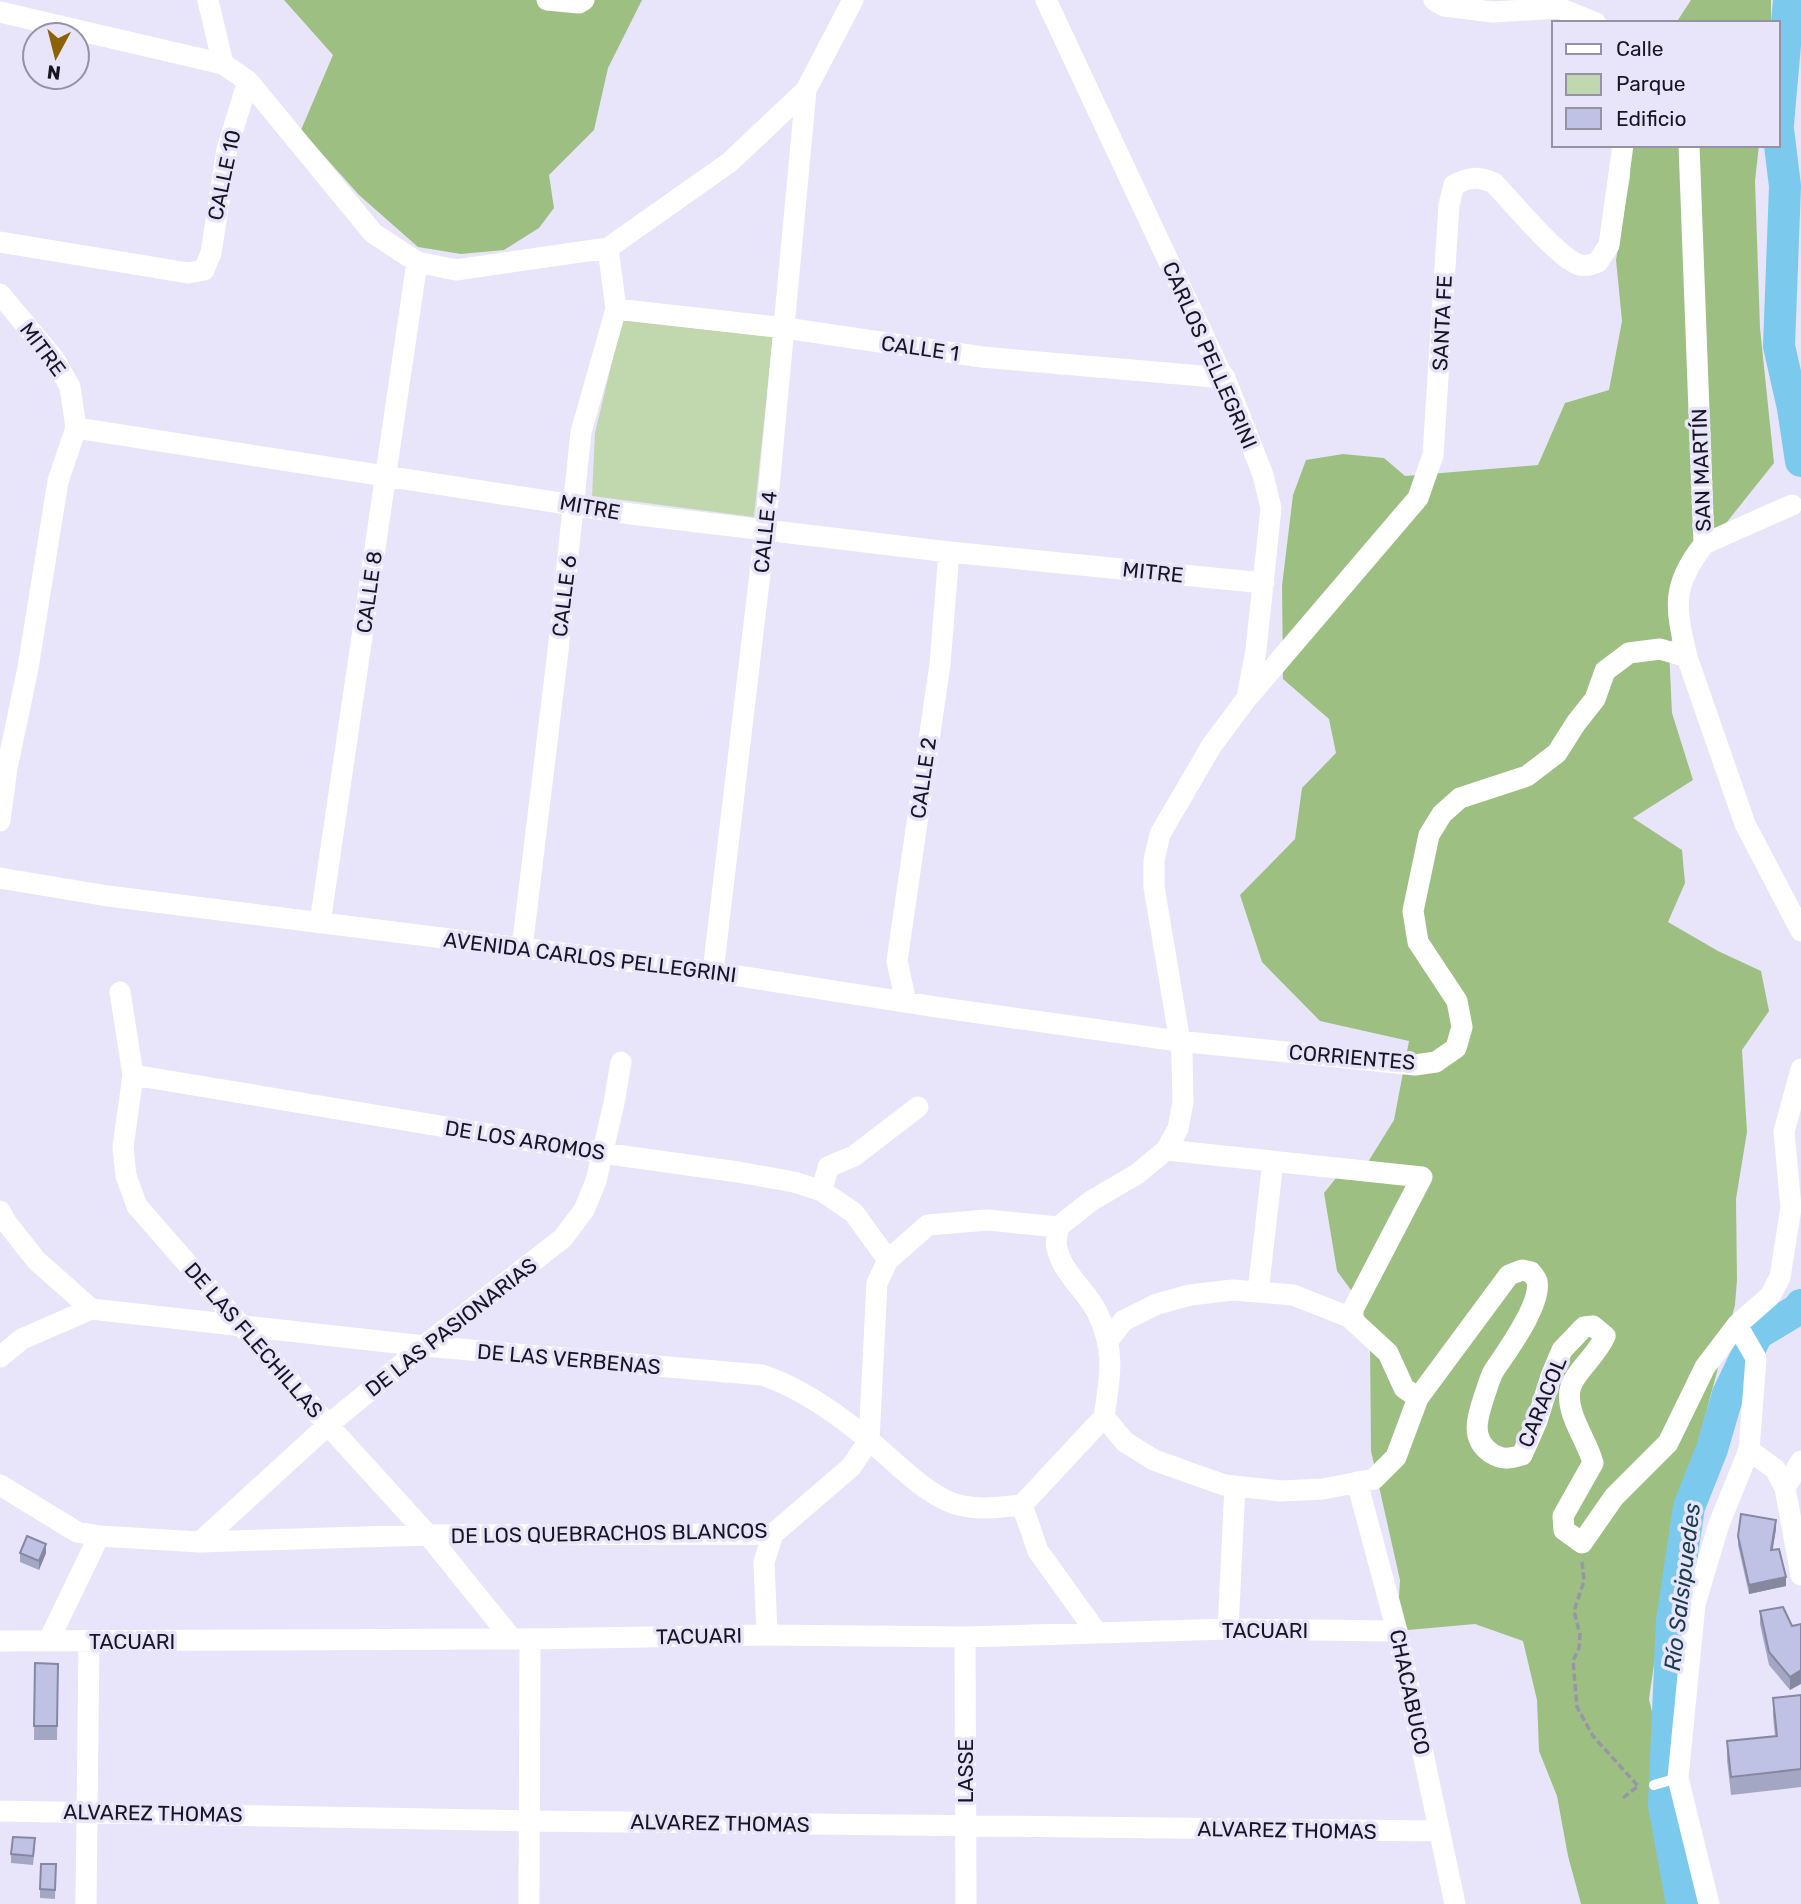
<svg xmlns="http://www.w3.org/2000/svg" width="1801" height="1904" viewBox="0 0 1801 1904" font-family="Rubik,sans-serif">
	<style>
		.green { fill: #c1d8af }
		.forest { fill: #9dc082 }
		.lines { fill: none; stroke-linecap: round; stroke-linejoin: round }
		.river { stroke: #7bcaee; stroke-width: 32 }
		.path { stroke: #9895a7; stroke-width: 3.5; stroke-dasharray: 7 3.5; stroke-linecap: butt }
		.lane { stroke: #fff; stroke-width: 10 }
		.street { stroke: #fff; stroke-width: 21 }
		.wall { fill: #a4a7c4 }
		.shaded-wall { fill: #8688a0 }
		.building { fill: #bfc2e4; stroke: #8688a0; stroke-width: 2 }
		.labels { text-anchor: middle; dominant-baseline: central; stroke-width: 7; stroke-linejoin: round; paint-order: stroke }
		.street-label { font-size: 21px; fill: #181522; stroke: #e8e5fb }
		.water-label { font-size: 23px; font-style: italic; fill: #1a3d4d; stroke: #e8e5fb }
	</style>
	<rect width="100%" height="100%" fill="#e8e5fb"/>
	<path class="green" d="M622 320 773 337 754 517 592 496 595 433Z"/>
	<path class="forest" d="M284 0H642L608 68 594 130 549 175 554 208 539 228 504 250 461 254 418 247 359 195 301 130 333 55Z
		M1691 0H1771V23H1676Z
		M1631 145H1759L1755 181 1760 328 1774 463 1707 547 1688 582 1669 650 1672 713 1693 780 1633 818 1682 850 1685 883 1668 922 1718 951 1761 971 1769 1011 1742 1050 1747 1132 1736 1199 1737 1280 1735 1305 1672 1539 1649 1699 1698 1904H1581L1568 1856 1557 1796 1539 1751 1537 1700 1523 1641 1475 1624 1397 1631 1400 1580 1371 1451 1370 1346 1362 1305 1337 1271 1324 1193 1340 1173 1363 1170 1394 1120 1409 1041 1320 1021 1262 962 1240 895 1295 839 1302 788 1336 753 1329 719 1283 679 1282 586 1293 495 1306 460 1343 454 1384 458 1405 476 1538 465 1565 403 1609 390 1622 321 1616 260 1630 177Z"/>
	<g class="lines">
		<path class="river" d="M1778 124 1789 0
			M1778 129 1785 186 1779 346 1793 408 1801 461
			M1682 1904 1664 1805 1672 1621 1689 1507 1712 1449 1728 1394 1757 1334 1797 1310 1801 1305"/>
		<path class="path" d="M1582 1562 1584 1581 1574 1611 1580 1635 1579 1648 1573 1661 1577 1707 1593 1736 1638 1786
			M1623 1798 1638 1786"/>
		<path class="lane" d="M1654 1785 1678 1778"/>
		<path class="street" d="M208 0 223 64 248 81 373 233 417 262 456 270 608 248 730 162 806 90 853 0
			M547 0 579 3 584 0
			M1046 0 1220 371 1225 378 1263 475 1271 508 1256 650 1247 698 1212 745 1160 834 1154 860V887L1182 1054 1183 1102 1178 1129 1166 1150 1137 1174 1091 1201 1058 1227
			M1434 0 1444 6 1493 12 1559 8 1596 23
			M0 12 223 64
			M1689 145 1704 544C1671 587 1675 606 1687 657L1745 824 1801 931
			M0 242 188 273 204 270 211 253 227 149 248 81
			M0 294 55 360 70 387 76 428 58 481 28 668 7 768 0 821
			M616 309 785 328 982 357 1225 378
			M76 428 631 514 949 552 1264 583
			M1704 544 1792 505
			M1249 696 1418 498 1433 455 1449 205 1454 185C1469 177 1478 176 1494 183 1512 202 1556 255 1577 264 1584 267 1591 265 1598 262L1609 245 1623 145
			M0 878 108 896 713 972 943 1008 1178 1041 1415 1065 1436 1062 1456 1048 1462 1027 1457 1001 1418 942 1413 911 1429 835 1442 814 1460 798 1527 776 1557 753 1576 723 1595 699 1605 671 1629 653 1660 649 1687 657
			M320 923 417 262
			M522 948 558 651 581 432 616 309 608 248
			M713 972 765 531 806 90
			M120 992 133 1075 123 1147 126 1176 137 1206 328 1425 428 1535 512 1639
			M906 1002 897 961 940 664 949 552
			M133 1075 602 1153 738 1172 794 1182 822 1191 854 1213 888 1260
			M1166 1150 1422 1177 1349 1317
			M822 1191 828 1167 854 1156 918 1107
			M0 1211 6 1222 36 1260 91 1309 424 1346 762 1375C802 1388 839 1415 871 1442 896 1462 931 1501 963 1506 982 1510 1002 1507 1022 1505L1104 1417
			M1058 1227C1058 1233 1055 1242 1057 1248 1062 1273 1086 1290 1097 1312 1116 1350 1110 1377 1104 1417L1125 1442 1154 1460 1224 1485 1281 1491 1323 1489 1374 1479 1396 1457 1418 1398 1509 1275 1522 1270 1531 1272C1533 1275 1536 1278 1537 1281 1542 1304 1507 1351 1495 1369 1490 1376 1488 1386 1485 1394 1478 1415 1469 1438 1491 1453 1502 1460 1509 1459 1522 1455L1537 1421 1551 1376 1562 1350 1584 1327 1593 1326 1605 1336C1598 1354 1576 1371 1571 1386 1563 1411 1587 1439 1593 1463L1563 1516 1564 1530 1582 1543 1614 1497 1668 1443 1705 1367 1737 1325 1770 1296 1780 1277 1791 1208 1784 1132 1801 1069
			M1258 1292 1273 1161
			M1108 1341 1123 1321 1157 1304 1190 1295 1233 1290 1293 1295 1349 1317 1388 1353 1404 1388 1418 1398
			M0 1357 22 1339 91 1309
			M1749 1450 1775 1469 1785 1488 1801 1575
			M1357 1482 1397 1631 1455 1904
			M0 1485 77 1532 99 1536 200 1542 428 1535 773 1534 851 1467 869 1440 877 1283 888 1260 928 1225 987 1220 1058 1227
			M1785 1488 1801 1461
			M1022 1505 1038 1551 1097 1633
			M200 1542 328 1425 424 1346 563 1238 584 1210 596 1181 614 1103 621 1062
			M1228 1629 1235 1486
			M767 1635 764 1562 773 1534
			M965 1637 966 1904
			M49 1640 99 1536
			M0 1641 530 1639 767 1635 965 1637 1228 1629 1397 1631
			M0 1811 530 1821 1440 1831
			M86 1904 89 1642
			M529 1904 530 1639
			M1709 1904 1678 1778 1695 1604 1719 1524 1749 1450 1756 1358 1737 1325"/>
	</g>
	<path class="wall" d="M1776 1529 1772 1550 1786 1586 1749 1594 1738 1545V1536Z
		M20 1553H46L39 1570 20 1562Z
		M1760 1611 1792 1626 1790 1690 1769 1665 1760 1624Z
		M35 1663 58 1664 57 1740H34Z
		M1801 1695V1787L1731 1795 1727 1760V1741L1775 1736 1773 1716V1698Z
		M35 1847 33 1865 11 1863V1854Z
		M56 1864 55 1899 40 1898V1889Z"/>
	<path class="shaded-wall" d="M1776 1520V1529L1771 1560V1550Z
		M46 1544V1553L39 1570V1561Z
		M1786 1577V1586L1749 1594V1585Z
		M1801 1670V1684L1790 1690V1677Z"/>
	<path class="building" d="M1741 1514 1776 1520 1771 1550 1779 1549 1786 1577 1749 1585 1738 1536Z
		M27 1536 46 1544 39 1561 20 1553Z
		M1783 1607 1792 1626 1801 1624V1670L1790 1677 1769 1652 1760 1611Z
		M35 1663 58 1664 57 1726H34Z
		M1801 1695V1769L1731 1777 1727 1741 1777 1736 1773 1698Z
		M13 1837 35 1838 33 1856 11 1854Z
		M41 1864H56L55 1890 40 1889Z"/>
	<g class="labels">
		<g class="street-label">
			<text transform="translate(224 175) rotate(-78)">CALLE 10</text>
			<text transform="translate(1442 323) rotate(-87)">SANTA FE</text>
			<text transform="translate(920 348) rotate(8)">CALLE 1</text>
			<text transform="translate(43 349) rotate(53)">MITRE</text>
			<text transform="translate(1210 355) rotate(66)">CARLOS PELLEGRINI</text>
			<text transform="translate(1701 470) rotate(-92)">SAN MARTÍN</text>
			<text transform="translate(590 507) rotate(10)">MITRE</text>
			<text transform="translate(765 532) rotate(-84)">CALLE 4</text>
			<text transform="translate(1153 572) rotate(6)">MITRE</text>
			<text transform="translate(369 592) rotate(-82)">CALLE 8</text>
			<text transform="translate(564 596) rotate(-83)">CALLE 6</text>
			<text transform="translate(923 778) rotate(-82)">CALLE 2</text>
			<text transform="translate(590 957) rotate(7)">AVENIDA CARLOS PELLEGRINI</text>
			<text transform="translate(1352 1057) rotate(5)">CORRIENTES</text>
			<text transform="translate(525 1140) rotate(9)">DE LOS AROMOS</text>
			<text transform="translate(451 1327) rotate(-38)">DE LAS PASIONARIAS</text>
			<text transform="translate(254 1340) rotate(49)">DE LAS FLECHILLAS</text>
			<text transform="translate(569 1359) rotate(5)">DE LAS VERBENAS</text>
			<text transform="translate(1542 1402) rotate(-68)">CARACOL</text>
			<text transform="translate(609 1533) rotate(-1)">DE LOS QUEBRACHOS BLANCOS</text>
			<text x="1265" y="1630">TACUARI</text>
			<text transform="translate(699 1636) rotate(-1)">TACUARI</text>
			<text x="132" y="1641">TACUARI</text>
			<text transform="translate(1410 1692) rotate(78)">CHACABUCO</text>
			<text transform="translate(965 1771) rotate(-90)">LASSE</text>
			<text transform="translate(153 1813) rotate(1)">ALVAREZ THOMAS</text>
			<text transform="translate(720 1823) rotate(1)">ALVAREZ THOMAS</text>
			<text transform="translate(1287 1830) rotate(1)">ALVAREZ THOMAS</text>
		</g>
		<g class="water-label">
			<text transform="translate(1682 1587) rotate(-83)">Río Salsipuedes</text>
		</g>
	</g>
	<rect x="1552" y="21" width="228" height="126" fill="#e8e5fb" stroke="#9592a4" stroke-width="2"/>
	<rect x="1566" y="44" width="35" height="10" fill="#ffffff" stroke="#9592a4" stroke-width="2"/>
	<text x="1616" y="56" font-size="21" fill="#181522">Calle</text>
	<rect x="1566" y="74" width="35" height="21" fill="#c1d8af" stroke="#9592a4" stroke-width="2"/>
	<text x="1616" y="91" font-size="21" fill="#181522">Parque</text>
	<rect x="1566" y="108" width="35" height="21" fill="#bfc2e4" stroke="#9592a4" stroke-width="2"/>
	<text x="1616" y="126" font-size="21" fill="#181522">Edificio</text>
	<g transform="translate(56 56) rotate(187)"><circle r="33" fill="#e8e5fb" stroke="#9592a4" stroke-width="2"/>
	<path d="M0-5L12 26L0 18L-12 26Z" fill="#8b6304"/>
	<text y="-10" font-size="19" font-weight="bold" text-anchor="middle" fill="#181522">N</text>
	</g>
</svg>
